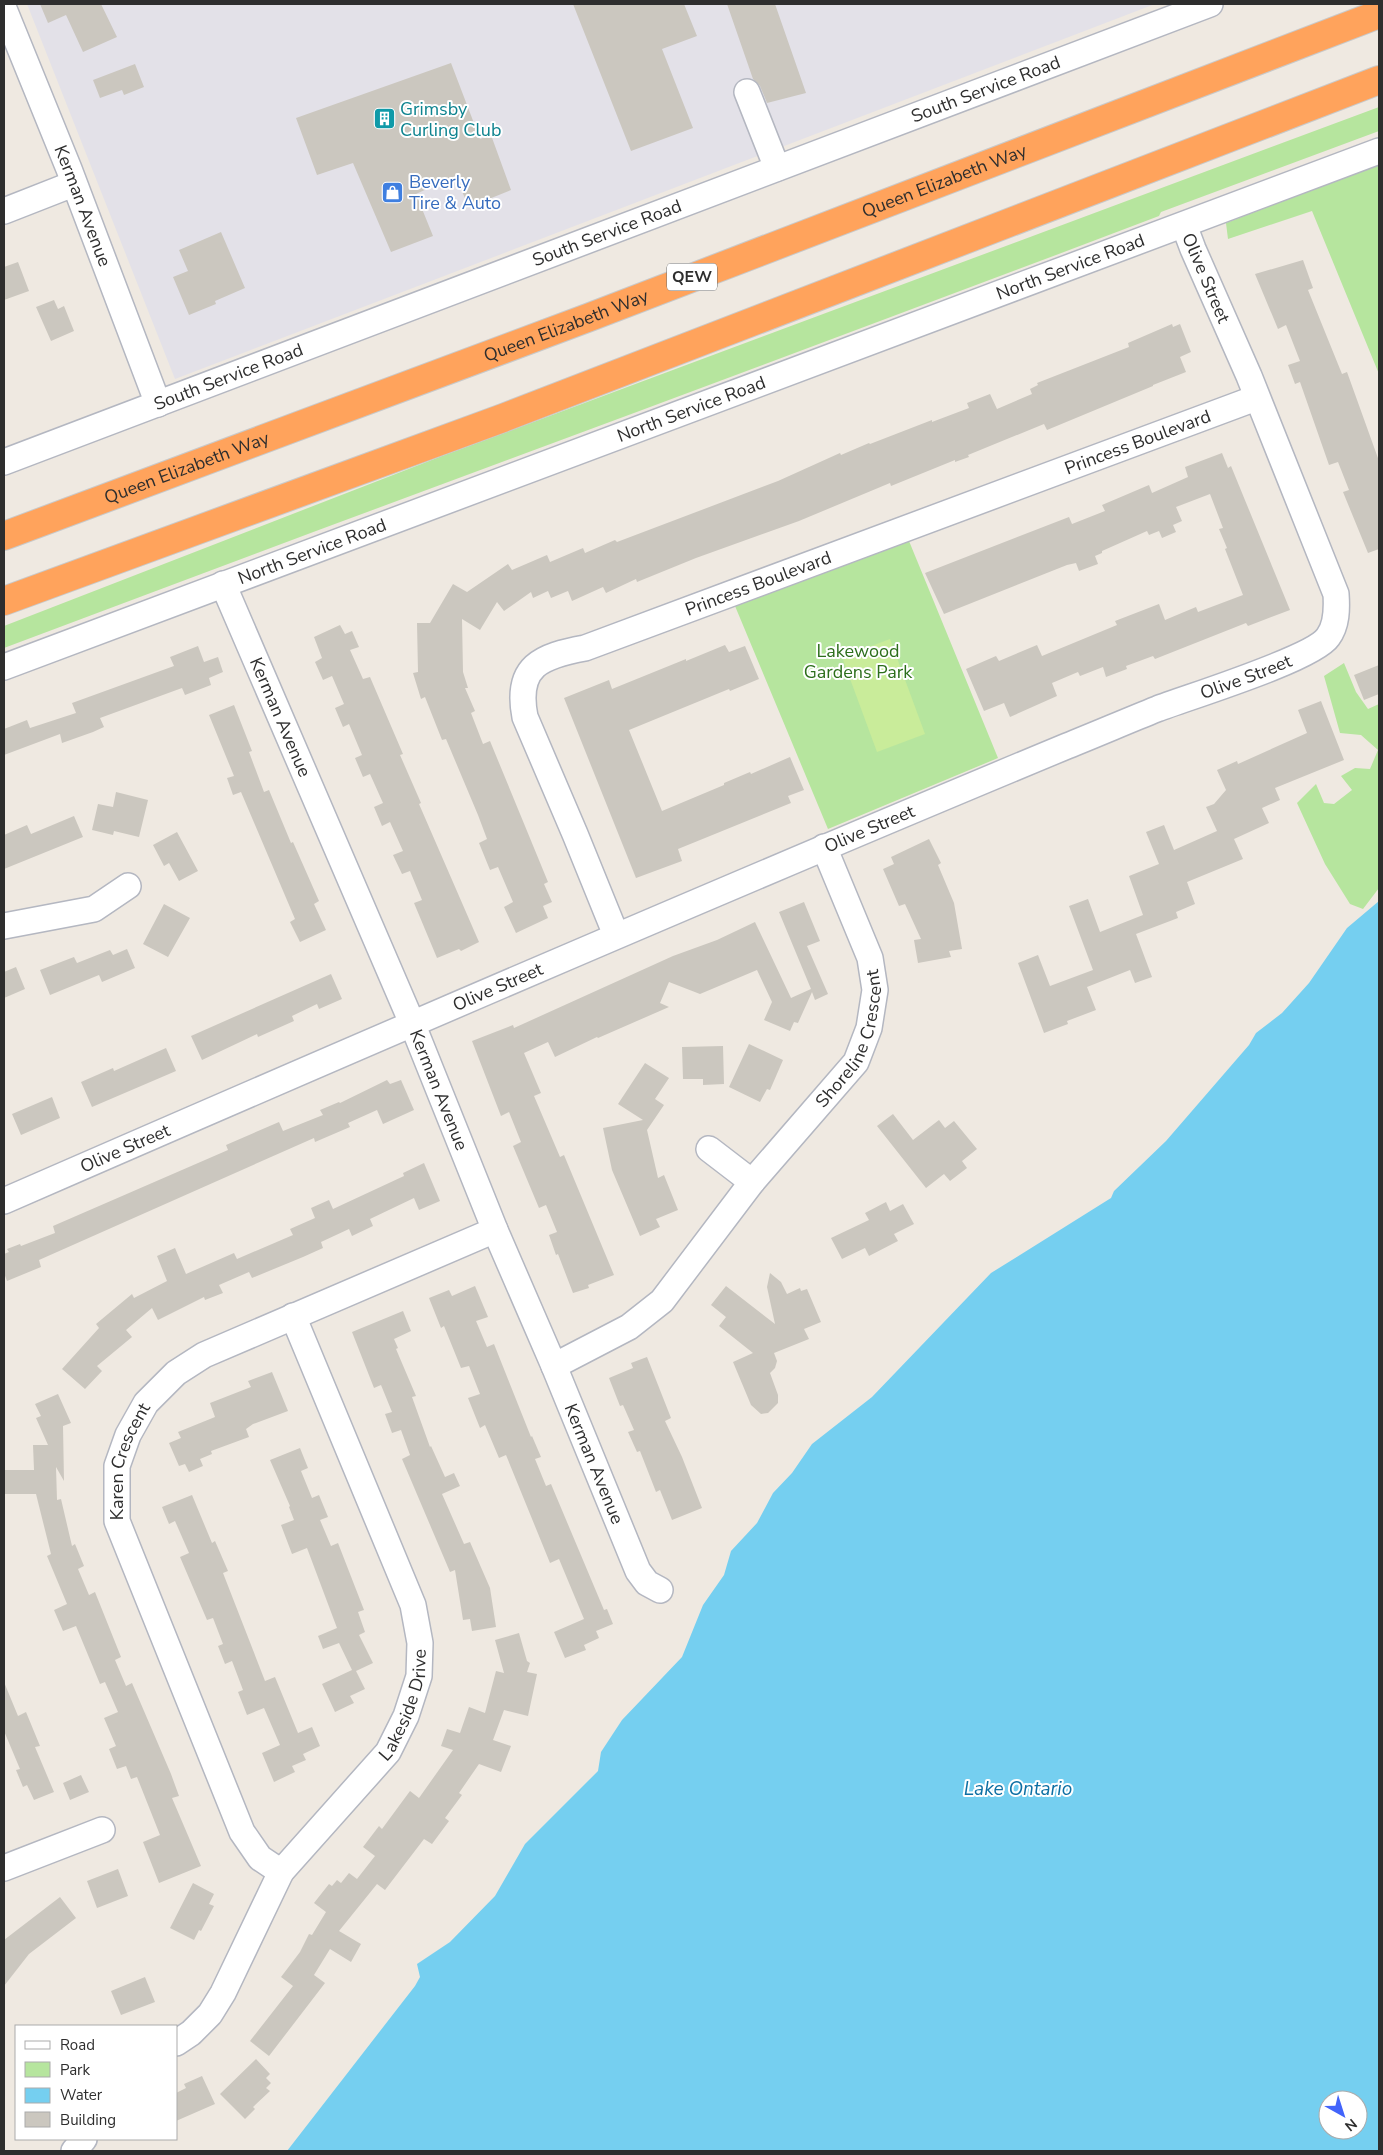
<svg xmlns="http://www.w3.org/2000/svg" width="1383" height="2155" viewBox="0 0 1383 2155" font-family="'Nunito Sans',sans-serif">
	<style>
		.industrial { fill: #e3e1e8 }
		.green { fill: #b6e59e }
		.pitch { fill: #c9ec9a }
		.water { fill: #75cff0; fill-rule: evenodd }
		.building { fill: #cbc7bf }
		.lines { fill: none; stroke-linecap: round; stroke-linejoin: round }
		.minor-casing { stroke: #b4b7c1; stroke-width: 28 }
		.highway-casing { stroke: #c9c9c9; stroke-width: 30 }
		.minor { stroke: #fff; stroke-width: 25 }
		.highway { stroke: #ffa35c; stroke-width: 28 }
		.labels { text-anchor: middle; dominant-baseline: central; stroke-width: 4; stroke-linejoin: round; paint-order: stroke }
		.shield { fill: #fff; stroke: #6d6d6d; stroke-width: 1 }
		.shield-label { font-size: 16px; font-weight: bold; fill: #2e2e2e }
		.street-label { font-size: 18px; fill: #2e2e2e; stroke: #fff }
		.culture-label { font-size: 18px; fill: #0d838f; stroke: #fff; text-anchor: start }
		.shop-label { font-size: 18px; fill: #366cbe; stroke: #fff; text-anchor: start }
		.park-label { font-size: 18px; fill: #2c6e1b; stroke: #fff }
		.water-label { font-size: 19px; font-style: italic; fill: #0d6fa3; stroke: #fff }
	</style>
	<rect width="100%" height="100%" fill="#efe9e1"/>
	<path class="industrial" d="M27 4H1155L175 379Z"/>
	<path class="green" d="M1379 107V131L1161 212 1159 216C775 362 388 503 4 648V626L442 456Z
		M1379 164V374L1312 211 1228 239 1226 223Z
		M909 541 998 758 828 829 735 606Z
		M1344 663 1356 692 1368 709 1379 704V888L1363 909 1350 904 1325 864 1297 803 1316 784 1324 803 1334 804 1352 790 1341 776 1355 768 1370 769 1378 750 1361 735 1340 733 1324 676Z"/>
	<path class="pitch" d="M890 639 925 734 877 752 842 657Z"/>
	<path class="water" d="M1379 901V2151H287L415 1986 420 1977 417 1964 450 1942 495 1896 525 1844 598 1771 601 1752 622 1720 682 1657 703 1605 724 1575 731 1551 757 1523 773 1493 792 1473 812 1444 872 1397 991 1273 1111 1198 1114 1191 1166 1141 1249 1045 1256 1033 1282 1013 1309 983 1347 928ZM1328 2100H1358V2130H1328Z"/>
	<path class="building" d="M40 4H101L117 37 83 52 66 15 48 23Z
		M573 4H684L697 36 662 49 693 128 631 151Z
		M727 4H775L806 93 767 103 760 86 753 79Z
		M451 63 480 139 491 135 511 190 469 207 455 176 416 194 433 236 391 252 353 163 317 175 296 118Z
		M135 64 144 87 124 95 122 90 100 98 93 80Z
		M221 232 245 288 215 301 216 304 189 315 173 277 188 271 179 250Z
		M1303 260 1313 288 1308 290 1342 374 1347 372 1379 461V549L1368 553 1343 492 1349 490 1338 462 1329 465 1300 382 1295 384 1288 365 1300 361 1286 325 1278 329 1255 274Z
		M18 262 29 291 4 300V267Z
		M54 300 58 309 64 306 74 331 51 341 36 307Z
		M1172 324 1173 327 1180 324 1191 352 1180 357 1186 372 1153 385V386L1047 430 1044 424 968 455 969 457 955 462V460L891 486 890 483 799 521 696 558 637 582 636 579 606 593 603 587 572 601 568 591 551 598 548 591 533 598 531 592 504 611 497 602 480 630 462 619 463 672 468 688H465L475 711 471 713 483 744 490 741 548 882 544 884 552 902 543 906 548 918 516 933 504 907 513 902 498 867 490 870 479 843 487 839 478 815 446 739 442 740 425 697 421 699 413 673 418 672 417 623H430L453 584 467 592 508 564 512 570 547 555 550 562 583 548 585 553 615 540 617 542 778 481 840 453 841 455 869 443 870 444 932 420V422L969 408 967 403 990 394 997 409 1032 394 1030 389 1038 385 1037 383 1129 347 1128 343Z
		M1222 453 1228 468 1231 466 1290 610 1248 626 1246 623 1155 659 1153 656 1126 666 1127 669 1106 677 1103 667 1080 676 1078 672 1052 683 1057 696 1010 717 1004 703 984 711 966 669 996 656 999 661 1037 645 1042 656 1117 625 1115 621 1159 604 1165 620 1196 607 1198 612 1243 595 1225 549 1227 548 1219 529 1223 528 1210 494 1176 507 1182 521 1173 525 1176 532 1162 538 1159 531 1149 535 1147 531 1102 551V553L1095 556 1098 564 1079 571 1076 563 1067 565 944 614 925 573 1069 517 1072 524 1105 511 1102 505 1149 485 1152 493 1188 477 1185 467Z
		M340 625 345 634 352 631 359 647 350 650 363 679 370 677 403 754 400 755 421 803 419 804 479 942 461 951 459 949 437 958 414 903 422 900 410 871 402 874 393 855 403 851 390 822 382 826 374 807 383 803 370 774 363 777 355 758 362 755 349 724 343 727 335 708 344 704 332 676 323 680 315 662 322 658 314 637Z
		M725 645 729 652 745 646 759 679 730 691 729 689 629 730 662 811 724 785V783L750 772 751 774 790 757 804 790 788 796 791 803 678 849 682 861 636 878 564 698 609 680 612 689 686 659V661Z
		M198 646 204 662 218 657 223 672 209 678 211 685 185 695 182 688 100 718 104 727 93 732 62 743 60 734 4 755V729L27 720 30 728 76 713 72 703 174 666 170 657Z
		M1379 665V694L1364 700 1354 675Z
		M1321 701 1344 760 1275 788 1280 800 1262 808 1269 823 1234 839 1243 859 1187 882 1195 904 1176 912 1178 918 1136 934 1152 977 1135 983 1130 970 1087 987 1096 1010 1067 1021 1068 1024 1044 1033 1018 963 1038 955 1050 986 1093 970 1069 906 1088 899 1100 932 1143 915 1129 876 1159 864 1146 832 1164 825 1174 850 1217 831 1206 807 1214 804 1226 790 1217 770 1237 761 1238 764 1307 733 1298 710Z
		M234 705 252 751 249 752 264 792 269 790 291 843 293 842 319 901 314 904 326 930 300 942 290 922 295 919 241 792 233 795 227 778 234 776 209 715Z
		M116 792 148 800 139 837 114 831 113 835 92 830 98 804 113 807Z
		M74 816 83 837 4 869V835L27 825 31 834Z
		M177 832 198 871 179 881 169 863 164 866 153 845Z
		M929 839 941 863 938 865 954 903 962 949 949 951 951 957 918 963 914 940 921 939 905 904 899 906 883 869 894 864 891 857Z
		M804 902 820 941 807 946 828 994 815 1000 812 992 798 1023 794 1022 790 1031 764 1020 772 1002 757 970 700 994 669 982 660 1003 669 1007 598 1038 597 1037 555 1057 548 1042 524 1053 541 1093 534 1096 560 1157 564 1155 614 1275 588 1285 589 1288 573 1293 558 1254 556 1255 549 1235 557 1232 546 1205 539 1208 513 1146 521 1142 509 1112 501 1116 472 1041 513 1025 514 1028 673 956 717 940 755 922 791 998 811 989 779 912Z
		M164 904 190 918 168 957 143 944Z
		M127 949 135 968 102 982 99 975 50 995 40 970 74 957 77 963 110 950 113 955Z
		M16 967 25 989 4 998V972Z
		M331 974 342 999 319 1009 317 1004 292 1016 294 1021 258 1037 257 1034 202 1060 191 1036Z
		M749 1044 783 1060 770 1090 767 1089 760 1102 729 1087Z
		M723 1046 724 1084 703 1085V1079H683L682 1047Z
		M166 1048 176 1071 92 1107 81 1082 113 1068 114 1071Z
		M645 1063 669 1078 655 1099 664 1105 647 1130 658 1178 664 1175 678 1210 656 1219 660 1227 640 1236 612 1170 603 1128 643 1120 618 1104Z
		M387 1080 390 1084 401 1080 414 1110 383 1124 377 1110 348 1123 350 1127 315 1142 314 1138 39 1260 41 1267 7 1281 4 1273V1254L9 1252 7 1249 20 1244 21 1246 55 1233 53 1226 228 1150 226 1145 279 1122 283 1131 323 1115 320 1110 339 1102 340 1103Z
		M52 1097 60 1118 21 1135 12 1114Z
		M893 1114 913 1140 939 1120 945 1128 954 1121 977 1149 962 1161 967 1168 950 1181 944 1174 926 1188 877 1126Z
		M424 1163 440 1201 419 1210 414 1198 370 1219 373 1226 352 1236 349 1229 321 1242 323 1248 303 1257 252 1278 249 1272 219 1285 223 1293 205 1300 204 1297 158 1320 152 1308 126 1330 132 1337 97 1366 102 1371 85 1389 62 1369 99 1328 96 1324 132 1294 134 1298 167 1281 157 1256 175 1248 186 1274 234 1253 237 1259 293 1235 290 1229 315 1218 311 1208 329 1200 333 1209 404 1176 403 1173Z
		M886 1202 890 1211 903 1204 914 1224 894 1234 898 1241 869 1256 865 1248 842 1259 831 1238 869 1220 865 1213Z
		M770 1273 781 1282 787 1294 800 1288 801 1291 807 1289 821 1322 804 1329 809 1339 774 1353 777 1361 775 1368 770 1373 778 1395V1403L768 1413 761 1414 751 1405 733 1362 753 1353 719 1326 726 1317 711 1305 726 1286 775 1324 767 1287Z
		M475 1286 488 1317 476 1321 487 1347 494 1344 531 1437 532 1436 541 1457 535 1459 546 1486 551 1484 604 1610 607 1609 613 1624 596 1631 599 1638 584 1645 586 1650 565 1658 554 1632 584 1619 559 1559 550 1563 506 1455 499 1458 485 1425 480 1428 468 1398 480 1394 469 1366 461 1368 444 1326 441 1328 429 1298 449 1290 452 1296Z
		M403 1311 411 1331 394 1339 398 1348 396 1349 416 1396 412 1397 430 1447 431 1446 445 1477 454 1473 460 1486 442 1494 464 1544 470 1542 490 1588 496 1627 472 1631 470 1619 463 1620 455 1570 450 1572 402 1459 410 1455 401 1430 392 1433 385 1414 392 1412 381 1385 374 1388 352 1332Z
		M647 1357 671 1418 665 1421 682 1457 702 1508 672 1520 660 1490 656 1492 640 1451 637 1452 628 1432 634 1430 623 1405 620 1406 609 1378 633 1368 631 1363Z
		M272 1372 288 1411 253 1424 246 1429 249 1437 211 1451 212 1454 200 1459 203 1466 189 1472 185 1464 179 1466 169 1443 181 1438 178 1432 215 1417 210 1403 251 1387 248 1381Z
		M58 1394 71 1423 63 1426 64 1481 56 1467 57 1500 61 1499 72 1546 75 1544 84 1566 78 1569 89 1595 95 1592 121 1657 115 1660 126 1686 132 1683 171 1774 179 1796 172 1798 201 1866 159 1883 143 1842 160 1835 137 1777 131 1779 126 1766 117 1769 109 1749 116 1746 104 1718 118 1712 105 1682 100 1684 76 1626 63 1631 54 1610 67 1604 47 1556 51 1554 36 1494H4V1470H34L33 1445H48L36 1418 41 1416 35 1404Z
		M300 1448 308 1468 301 1471 312 1498 319 1495 328 1517 320 1520 331 1546 338 1543 364 1610 358 1612 365 1632 359 1635 373 1663 356 1671 365 1689 350 1696 354 1703 335 1712 322 1684 352 1670 339 1643 323 1649 318 1636 337 1628 307 1548 292 1554 281 1525 294 1520 289 1507 290 1506 270 1460Z
		M192 1495 212 1543 215 1541 228 1571 223 1573 265 1681 275 1677 298 1733 312 1727 320 1746 303 1754 306 1760 292 1766 295 1772 274 1782 262 1753 280 1745 264 1708 247 1715 238 1692 243 1690 232 1661 225 1664 218 1646 223 1644 213 1618 207 1620 180 1557 189 1553 175 1521 169 1524 162 1507Z
		M519 1633 527 1661 530 1663 527 1672 537 1674 528 1716 504 1710 493 1740 511 1746 501 1772 479 1764 459 1793 462 1795 445 1818 449 1821 432 1844 424 1839 385 1890 377 1884 339 1931 361 1944 351 1962 330 1949 314 1975 325 1983 269 2056 250 2041 293 1986 281 1977 300 1952 309 1934 312 1935 326 1912 314 1903 329 1884 332 1886 337 1880 341 1883 349 1873 357 1879 375 1856 363 1847 379 1826 382 1829 410 1791 419 1798 453 1750 441 1746 447 1729 460 1733 469 1707 485 1713 496 1671 504 1673 495 1640Z
		M4 1682 18 1716 26 1712 40 1746 35 1747 54 1792 34 1800 27 1785 23 1787 16 1770 20 1769 4 1731Z
		M81 1775 89 1792 70 1800 63 1783Z
		M118 1869 128 1896 97 1908 87 1881Z
		M193 1883 214 1894 209 1904 214 1906 201 1931 199 1930 194 1940 170 1928Z
		M60 1897 76 1918 29 1954 4 1986V1940Z
		M145 1977 155 2002 121 2015 111 1991Z
		M256 2059 270 2074 266 2078 271 2083 266 2088 270 2091 253 2107 255 2109 245 2119 220 2094Z
		M202 2076 215 2104 176 2121V2093L186 2088 184 2084Z"/>
	<g class="lines">
		<defs>
			<g id="minor">
				<path id="s1" d="M4 9 69 169 158 404"/>
				<path d="M747 92 777 168"/>
				<path d="M4 211 73 184"/>
				<path id="s2" d="M4 462 1210 4"/>
				<path id="s3" d="M223 584 412 1023 495 1230 554 1366 638 1571 647 1583 660 1590"/>
				<path id="s4" d="M4 667 1379 151"/>
				<path d="M4 926 94 909 128 886"/>
				<path id="s5" d="M616 935 575 834 525 717C515 666 541 656 585 648L1256 398"/>
				<path d="M709 1149 752 1182"/>
				<path id="s6" d="M4 1201C357 1047 711 894 1067 746 1097 734 1127 721 1157 709 1188 697 1313 659 1328 637 1337 625 1337 609 1336 594L1249 376 1193 249 1184 225"/>
				<path id="s7" d="M554 1366 629 1327 662 1301 752 1182 856 1062 869 1028 875 990 870 958 824 847"/>
				<path d="M4 1868 102 1830"/>
				<path id="s8" d="M281 1872 260 1858 242 1832 117 1521V1466L128 1435 146 1403 176 1373 204 1355 495 1230"/>
				<path id="s9" d="M176 2043 191 2033 210 2014 223 1993 281 1872 388 1752 406 1716 419 1676 420 1643 413 1605 293 1316"/>
				<path d="M74 2151 84 2139"/>
			</g>
			<g id="highway">
				<path id="s10" d="M4 536 590 317 1379 14"/>
				<path d="M4 601 503 418 1379 80"/>
			</g>
		</defs>
		<use href="#minor" class="minor-casing"/>
		<use href="#highway" class="highway-casing"/>
		<use href="#minor" class="minor"/>
		<use href="#highway" class="highway"/>
	</g>
	<defs>
		<symbol id="building-square" viewBox="-11 -11 22 22"><rect x="-9" y="-9" width="18" height="18" rx="4" fill="#0f9aa8" stroke="#fff"/><path d="M-4-6H4V6H1V3H-1V6H-4ZM-2.5-4.3h1.7v1.8h-1.7ZM.8-4.3h1.7v1.8H.8ZM-2.5-1h1.7V.8h-1.7ZM.8-1h1.7V.8H.8Z" fill="#fff"/></symbol>
		<symbol id="shop-square" viewBox="-11 -11 22 22"><rect x="-9" y="-9" width="18" height="18" rx="4" fill="#3f7fe0" stroke="#fff"/><path d="M-5-2.5h2.3a2.7 3.5 0 0 1 5.4 0H5L5.5 6h-11ZM-1.5-2.5h3a1.5 2.3 0 0 0-3 0Z" fill="#fff"/></symbol>
	</defs>
	<g fill-rule="evenodd">
		<use href="#building-square" x="372" y="106" width="25" height="25"/>
		<use href="#shop-square" x="380" y="180" width="25" height="25"/>
	</g>
	<g class="labels">
		<rect class="shield" x="667" y="263.5" width="50" height="27" rx="4"/>
		<g class="shield-label">
			<text x="692" y="277">QEW</text>
		</g>
		<g class="street-label">
			<text stroke="none"><textPath href="#s2" startOffset="1050">South Service Road</textPath></text>
			<text stroke="none"><textPath href="#s10" startOffset="1005">Queen Elizabeth Way</textPath></text>
			<text stroke="none"><textPath href="#s1" startOffset="212">Kerman Avenue</textPath></text>
			<text stroke="none"><textPath href="#s2" startOffset="645">South Service Road</textPath></text>
			<text stroke="none"><textPath href="#s4" startOffset="1139">North Service Road</textPath></text>
			<text transform="translate(1206 278) rotate(67)">Olive Street</text>
			<text stroke="none"><textPath href="#s10" startOffset="600">Queen Elizabeth Way</textPath></text>
			<text stroke="none"><textPath href="#s2" startOffset="240">South Service Road</textPath></text>
			<text stroke="none"><textPath href="#s4" startOffset="734">North Service Road</textPath></text>
			<text stroke="none"><textPath href="#s5" startOffset="934">Princess Boulevard</textPath></text>
			<text stroke="none"><textPath href="#s10" startOffset="195">Queen Elizabeth Way</textPath></text>
			<text stroke="none"><textPath href="#s4" startOffset="329">North Service Road</textPath></text>
			<text stroke="none"><textPath href="#s5" startOffset="529">Princess Boulevard</textPath></text>
			<text stroke="none"><textPath href="#s6" startOffset="1348">Olive Street</textPath></text>
			<text stroke="none"><textPath href="#s3" startOffset="145">Kerman Avenue</textPath></text>
			<text stroke="none"><textPath href="#s6" startOffset="942">Olive Street</textPath></text>
			<text stroke="none"><textPath href="#s6" startOffset="538">Olive Street</textPath></text>
			<text stroke="none"><textPath href="#s7" startOffset="454">Shoreline Crescent</textPath></text>
			<text stroke="none"><textPath href="#s3" startOffset="550">Kerman Avenue</textPath></text>
			<text stroke="none"><textPath href="#s6" startOffset="132">Olive Street</textPath></text>
			<text stroke="none"><textPath href="#s8" startOffset="454">Karen Crescent</textPath></text>
			<text stroke="none"><textPath href="#s3" startOffset="955">Kerman Avenue</textPath></text>
			<text stroke="none"><textPath href="#s9" startOffset="415">Lakeside Drive</textPath></text>
		</g>
		<g class="culture-label">
			<text x="400" y="109">Grimsby<tspan x="400" dy="21">Curling Club</tspan></text>
		</g>
		<g class="shop-label">
			<text x="409" y="182">Beverly<tspan x="409" dy="21">Tire &amp; Auto</tspan></text>
		</g>
		<g class="park-label">
			<text x="858" y="651">Lakewood<tspan x="858" dy="21">Gardens Park</tspan></text>
		</g>
		<g class="water-label">
			<text x="1018" y="1789">Lake Ontario</text>
		</g>
	</g>
	<rect width="1383" height="2155" fill="none" stroke="#2e2e2e" stroke-width="10"/>
	<rect x="15" y="2025" width="162" height="115" fill="#ffffff" stroke="#ababab"/>
	<rect x="25" y="2041" width="25" height="8" fill="#ffffff" stroke="#ababab"/>
	<text x="60" y="2050" font-size="15" fill="#2e2e2e">Road</text>
	<rect x="25" y="2062" width="25" height="15" fill="#b6e59e" stroke="#ababab"/>
	<text x="60" y="2075" font-size="15" fill="#2e2e2e">Park</text>
	<rect x="25" y="2088" width="25" height="15" fill="#75cff0" stroke="#ababab"/>
	<text x="60" y="2100" font-size="15" fill="#2e2e2e">Water</text>
	<rect x="25" y="2112" width="25" height="15" fill="#cbc7bf" stroke="#ababab"/>
	<text x="60" y="2125" font-size="15" fill="#2e2e2e">Building</text>
	<g transform="translate(1343 2115) rotate(141)"><circle r="24" fill="#ffffff" stroke="#ababab"/>
	<path d="M0-4L9 19L0 12L-9 19Z" fill="#4264fb"/>
	<text y="-8" font-size="14" font-weight="bold" text-anchor="middle" fill="#2e2e2e">N</text>
	</g>
</svg>
